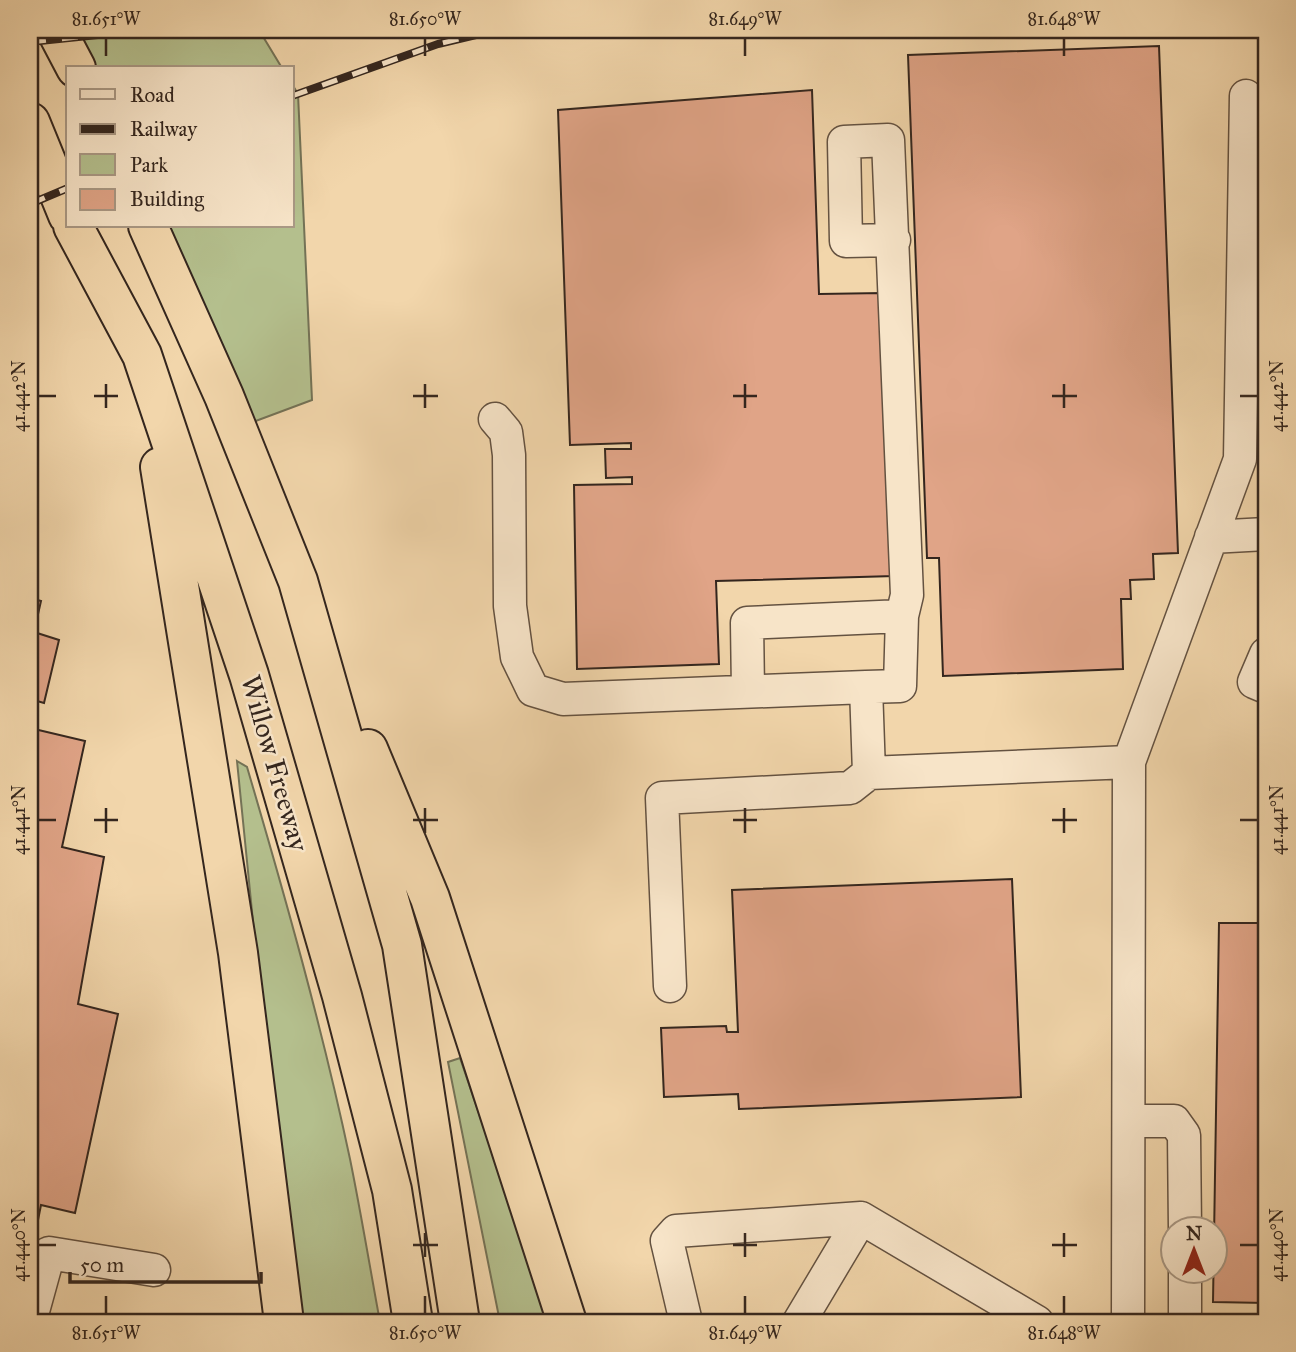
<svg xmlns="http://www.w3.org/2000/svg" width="1296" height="1352" viewBox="0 0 1296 1352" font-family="'IM FELL Great Primer',serif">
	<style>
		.green { fill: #b4bf8d; stroke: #747256; stroke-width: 2 }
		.building { fill: #e0a487; stroke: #34261e; stroke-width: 2 }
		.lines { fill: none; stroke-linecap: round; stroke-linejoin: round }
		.minor-casing { stroke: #645241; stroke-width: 35 }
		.highway-casing { stroke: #34261e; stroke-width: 42 }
		.minor { stroke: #f7e4c8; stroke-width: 32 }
		.highway { stroke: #f2d6ab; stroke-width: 38 }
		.rail-casing { stroke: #34261e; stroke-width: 8 }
		.rail { stroke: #f7e4c8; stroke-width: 5; stroke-dasharray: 16; stroke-linecap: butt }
		.ticks { fill: none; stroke: #34261e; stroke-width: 2.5 }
		.labels { text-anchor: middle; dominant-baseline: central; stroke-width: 5; stroke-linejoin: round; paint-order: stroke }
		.street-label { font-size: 28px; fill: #34261e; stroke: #f7e4c8 }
		.neatline { fill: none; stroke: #34261e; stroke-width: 2.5 }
		.ticks-label { font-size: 18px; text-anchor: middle; fill: #34261e }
	</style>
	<rect width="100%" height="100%" fill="#f2d6ab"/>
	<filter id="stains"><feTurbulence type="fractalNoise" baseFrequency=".00286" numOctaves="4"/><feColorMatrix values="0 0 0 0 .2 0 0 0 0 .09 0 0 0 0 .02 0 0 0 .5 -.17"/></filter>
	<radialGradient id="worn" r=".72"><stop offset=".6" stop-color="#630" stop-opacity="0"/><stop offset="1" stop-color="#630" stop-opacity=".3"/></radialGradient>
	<path class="green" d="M56 30H259L282 68H76Z
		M292 84 298 94 312 400 237 428 148 226H292Z
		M237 761 247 767C285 896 322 1027 350 1159 361 1213 370 1268 380 1322H299L276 1152Z
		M460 1058 550 1322H500L448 1062Z"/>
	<path class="building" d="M1159 46 1178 553 1153 554 1154 579 1130 580 1131 599H1121L1123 669 943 676 939 558H927L908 55Z
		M812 90 819 294 883 293 894 576 716 581 719 664 577 669 574 485 632 484V477L606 478 605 449H631V443L570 445 558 110Z
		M30 484 34 501 30 526Z
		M30 598 41 601 34 632 59 640 44 703 30 699Z
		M30 728 85 741 62 847 104 857 78 1004 118 1014 75 1213 41 1205 30 1260Z
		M1012 879 1021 1097 739 1109 738 1094 664 1097 661 1028 726 1026 727 1032H738L732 890Z
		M1219 923H1266V1303L1213 1302Z"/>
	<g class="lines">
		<defs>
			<path id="minor" d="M894 240 846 241 844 142 888 140 907 595 902 616
				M495 419 506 432 509 455 510 606 517 657 533 690 563 699 866 687 869 773
				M1211 537 1266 534
				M1266 654 1254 682 1266 687
				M748 691 747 623 902 616 900 686 866 687
				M670 986 662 798 850 788 869 773 1129 762 1240 459 1246 96
				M1129 1121H1174L1184 1135 1185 1230
				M1185 1272V1322
				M30 1322 49 1253 154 1270
				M686 1322 667 1241 676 1231 861 1218
				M799 1322 861 1218 1037 1322
				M1128 1322 1129 762"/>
			<path id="highway" d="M56 30 76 68
				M30 122 68 215
				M73 226 142 355 249 675 342 996 392 1190 413 1322
				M148 226 224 396 298 581 402 945 460 1322
				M160 467 238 953 284 1322
				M368 749 430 898 567 1322"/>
		</defs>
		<use href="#minor" class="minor-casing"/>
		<use href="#highway" class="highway-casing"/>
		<use href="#minor" class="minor"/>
		<use href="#highway" class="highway"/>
		<defs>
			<path id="rail" d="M30 42 146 30
				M292 96 438 44 497 30
				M30 204 68 188"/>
		</defs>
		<use href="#rail" class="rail-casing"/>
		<use href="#rail" class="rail"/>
	</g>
	<path class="ticks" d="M106 38V56M425 38V56M745 38V56M1064 38V56M106 384V408M425 384V408M745 384V408M1064 384V408M38 396H56M94 396H118M413 396H438M733 396H757M1052 396H1077M1240 396H1258M106 808V833M425 808V833M745 808V833M1064 808V833M38 820H56M94 820H118M413 820H438M733 820H757M1052 820H1077M1240 820H1258M425 1233V1257M745 1233V1257M1064 1233V1257M38 1245H56M413 1245H438M733 1245H757M1052 1245H1077M1240 1245H1258M106 1296V1314M425 1296V1314M745 1296V1314M1064 1296V1314"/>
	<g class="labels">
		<g class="street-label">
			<text transform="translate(275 763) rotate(74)">Willow Freeway</text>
		</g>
	</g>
	<rect width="1296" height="1352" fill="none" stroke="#f2d6ab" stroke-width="77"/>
	<rect x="66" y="66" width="228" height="161" fill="#f7e4c8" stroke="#a99884" stroke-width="2"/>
	<rect x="80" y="89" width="35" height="10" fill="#f7e4c8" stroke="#a99884" stroke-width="2"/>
	<text x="130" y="102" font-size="21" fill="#34261e">Road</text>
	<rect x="80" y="124" width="35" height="10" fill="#34261e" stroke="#a99884" stroke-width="2"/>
	<text x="130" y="136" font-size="21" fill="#34261e">Railway</text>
	<rect x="80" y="154" width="35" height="21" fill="#b4bf8d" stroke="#a99884" stroke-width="2"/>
	<text x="130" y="172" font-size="21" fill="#34261e">Park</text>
	<rect x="80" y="189" width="35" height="21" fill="#e0a487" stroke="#a99884" stroke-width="2"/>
	<text x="130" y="206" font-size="21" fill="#34261e">Building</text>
	<g transform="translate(1194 1250)"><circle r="33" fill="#f7e4c8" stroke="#a99884" stroke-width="2"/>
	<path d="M0-5L12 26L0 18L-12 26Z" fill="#8f2418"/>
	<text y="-10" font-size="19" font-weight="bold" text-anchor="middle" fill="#34261e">N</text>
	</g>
	<path d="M70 1272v10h191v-10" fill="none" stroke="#34261e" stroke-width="3.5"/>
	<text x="80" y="1272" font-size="21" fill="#34261e" stroke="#f7e4c8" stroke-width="5" paint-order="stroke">50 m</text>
	<rect x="38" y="38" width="1220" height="1276" class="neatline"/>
	<g class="ticks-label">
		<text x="106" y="25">81.651°W</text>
		<text x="425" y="25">81.650°W</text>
		<text x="745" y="25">81.649°W</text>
		<text x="1064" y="25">81.648°W</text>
		<text transform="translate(19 396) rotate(-90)" y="6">41.442°N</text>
		<text transform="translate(1277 396) rotate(-90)" y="6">41.442°N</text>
		<text transform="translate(19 820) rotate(-90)" y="6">41.441°N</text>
		<text transform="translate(1277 820) rotate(-90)" y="6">41.441°N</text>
		<text transform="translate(19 1245) rotate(-90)" y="6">41.440°N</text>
		<text transform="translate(1277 1245) rotate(-90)" y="6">41.440°N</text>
		<text x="106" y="1339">81.651°W</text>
		<text x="425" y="1339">81.650°W</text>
		<text x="745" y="1339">81.649°W</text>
		<text x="1064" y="1339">81.648°W</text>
	</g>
	<rect width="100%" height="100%" filter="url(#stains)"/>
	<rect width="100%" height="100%" fill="url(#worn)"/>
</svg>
